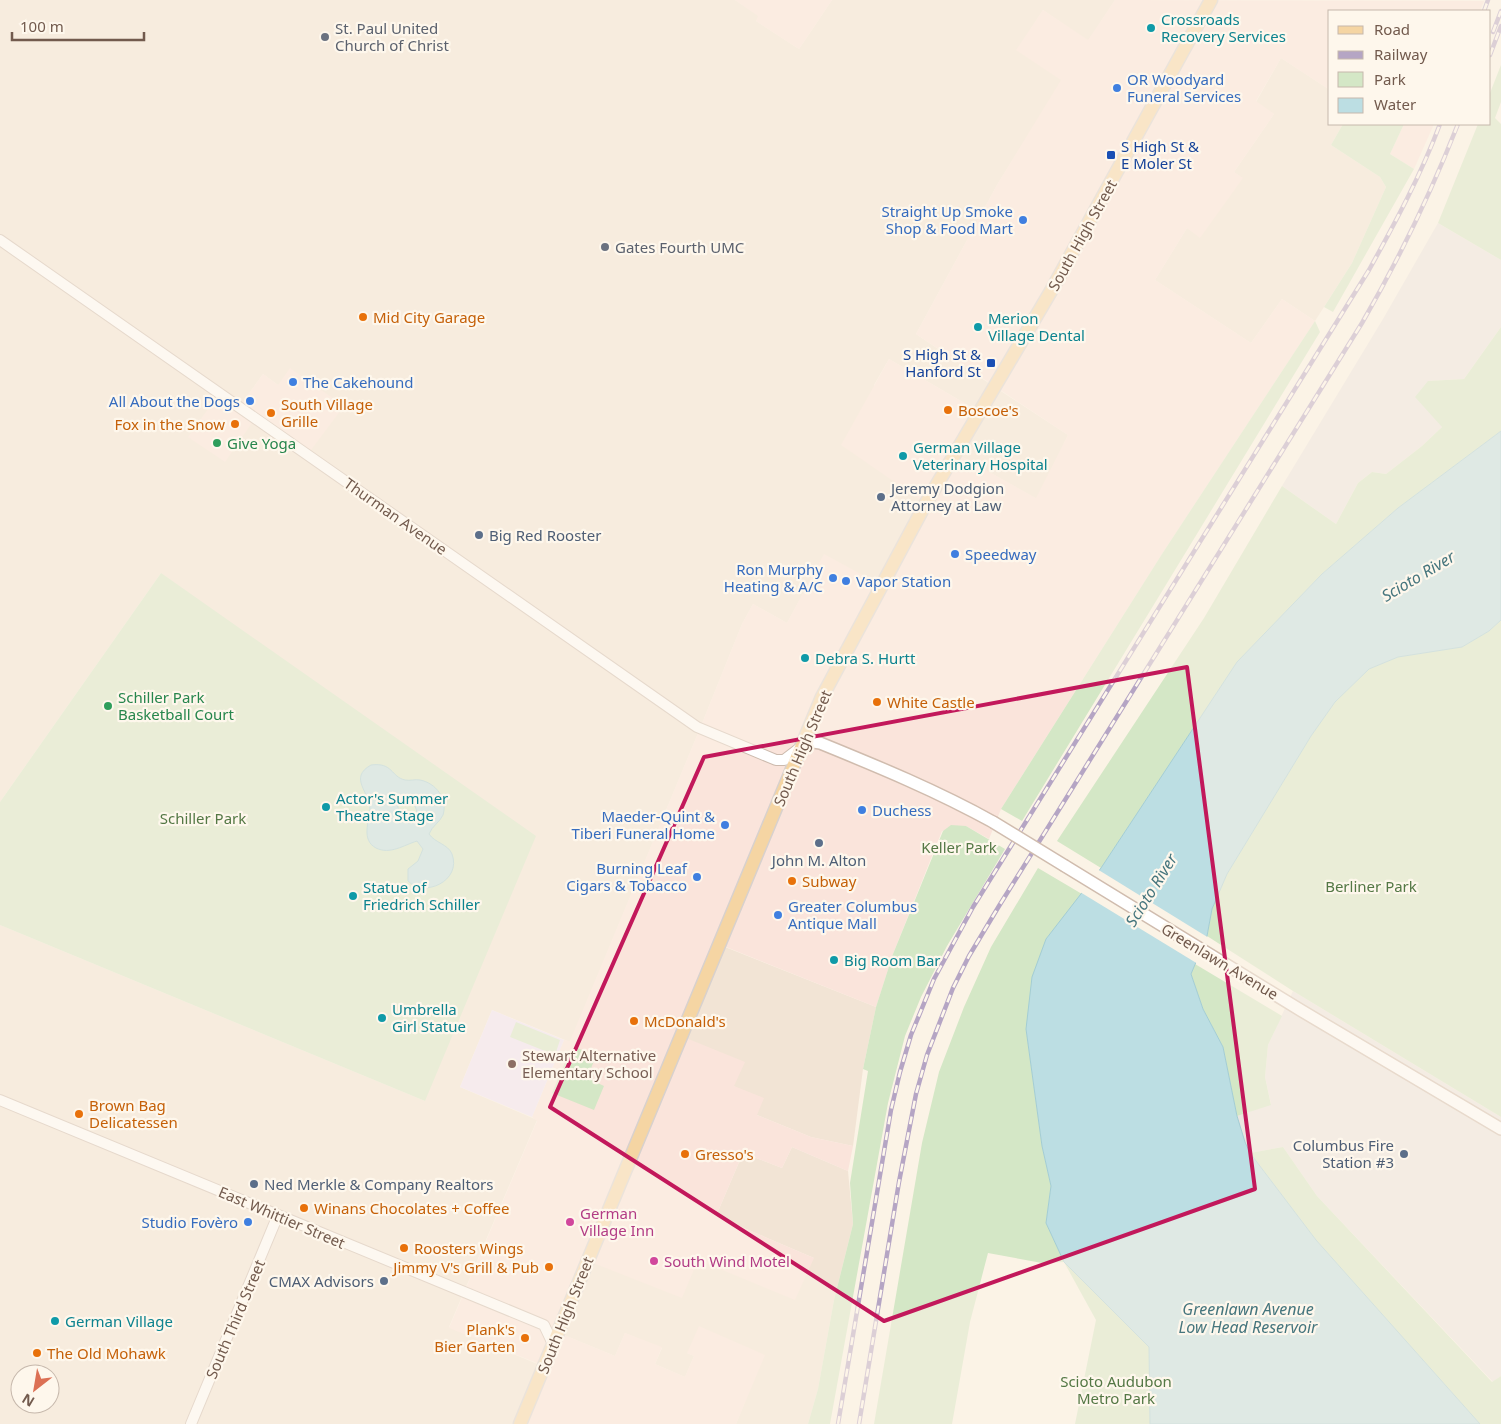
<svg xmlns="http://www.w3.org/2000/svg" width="1501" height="1424" viewBox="0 0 1501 1424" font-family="'Noto Sans',sans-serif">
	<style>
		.residential { fill: #f2e4d5; fill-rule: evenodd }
		.commercial { fill: #fae4db }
		.industrial { fill: #ebe5e0 }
		.education { fill: #efe3f7 }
		.green { fill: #d4e7c6 }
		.water { fill: #bcdee3; stroke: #a3cdd4; fill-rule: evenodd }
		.pier { fill: #fbf3e6 }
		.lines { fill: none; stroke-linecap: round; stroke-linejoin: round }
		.tertiary-casing { stroke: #ccbaad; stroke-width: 12 }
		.secondary-casing { stroke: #d0bcae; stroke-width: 14 }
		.primary-casing { stroke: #d8d1cd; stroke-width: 15 }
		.tertiary { stroke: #fff; stroke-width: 10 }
		.secondary { stroke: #fff; stroke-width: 11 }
		.primary { stroke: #f5d5a3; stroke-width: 12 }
		.rail-casing { stroke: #b5a5c4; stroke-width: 4.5 }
		.rail { stroke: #fef7ec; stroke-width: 2.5; stroke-dasharray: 8; stroke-linecap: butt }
		.secondary-bridge-casing { stroke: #d0bcae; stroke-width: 14; stroke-linecap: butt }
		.secondary-bridge { stroke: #fff; stroke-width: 11 }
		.marked { fill: none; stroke: #c2185b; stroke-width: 4; stroke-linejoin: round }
		.culture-dot { fill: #0f9aa8; stroke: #fef7ec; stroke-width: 2 }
		.worship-dot { fill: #6b7280; stroke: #fef7ec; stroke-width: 2 }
		.shop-dot { fill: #3f7fe0; stroke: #fef7ec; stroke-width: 2 }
		.transit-dot { fill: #1a4fb4; stroke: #fef7ec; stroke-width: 2 }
		.food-dot { fill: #e8710a; stroke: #fef7ec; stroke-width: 2 }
		.leisure-dot { fill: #2e9e5b; stroke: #fef7ec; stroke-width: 2 }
		.service-dot { fill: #5c6f8a; stroke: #fef7ec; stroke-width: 2 }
		.education-dot { fill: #8d6e63; stroke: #fef7ec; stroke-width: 2 }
		.hotel-dot { fill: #d1479c; stroke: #fef7ec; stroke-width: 2 }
		.labels { text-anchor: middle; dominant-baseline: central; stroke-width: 4.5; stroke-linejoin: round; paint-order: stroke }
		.culture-label { font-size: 15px; fill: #0d838f; stroke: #fef7ec; text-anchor: start }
		.worship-label { font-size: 15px; fill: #5b616d; stroke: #fef7ec; text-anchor: start }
		.shop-label { font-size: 15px; fill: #366cbe; stroke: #fef7ec; text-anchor: start }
		.transit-label { font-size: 15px; fill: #164399; stroke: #fef7ec; text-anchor: start }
		.street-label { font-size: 15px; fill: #725a4d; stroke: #fef7ec }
		.food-label { font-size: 15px; fill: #c56008; stroke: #fef7ec; text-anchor: start }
		.leisure-label { font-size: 15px; fill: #27864d; stroke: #fef7ec; text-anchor: start }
		.service-label { font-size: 15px; fill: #4e5e75; stroke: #fef7ec; text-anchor: start }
		.park-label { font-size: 15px; fill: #547845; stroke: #fef7ec }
		.education-label { font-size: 15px; fill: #785e54; stroke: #fef7ec; text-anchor: start }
		.hotel-label { font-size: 15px; fill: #b23c85; stroke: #fef7ec; text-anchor: start }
		.water-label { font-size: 16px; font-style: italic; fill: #45757d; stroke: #fef7ec }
	</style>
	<rect width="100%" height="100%" fill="#fbf3e6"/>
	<path class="residential" d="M0 0H735L759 16 756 21 799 49 832 0H1115L1088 41 1043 10 1017 50 1062 80 997 185 916 334 993 386 1068 435 1037 499 955 453 978 411 889 359 874 385 925 503 881 585 824 555 787 623 753 604 742 624 701 726 570 1042 492 1010 460 1087 537 1120 449 1327 547 1368 523 1424H0V925L425 1101 161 573 0 802ZM263 374 278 385 188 437 240 406ZM20 1374H50V1404H20Z
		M1281 58 1330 90V124H1343L1331 145 1380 177 1386 187 1352 263 1315 321 1282 299 1251 343 1155 280 1187 228 1200 237 1242 178 1234 172 1274 114 1256 102Z
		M720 945 876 1007 863 1069 853 1146 811 1137 757 1115 734 1086 681 1036Z
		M792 1147 848 1171 853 1224 834 1300 818 1389 808 1424H736L764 1355 687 1353 694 1356 685 1377 655 1364 662 1348 625 1333 615 1356 559 1333 588 1261 814 1258 716 1216 743 1153 782 1168Z"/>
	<path class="commercial" d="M735 0H832L799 49 756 21 758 16Z
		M1115 0 1484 1 1480 11H1330V90L1281 58 1256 101 1274 114 1234 172 1243 178 1200 238 1187 228 1155 280 1251 343 1282 299 1315 321 1162 554 1001 809 989 839 966 826 942 831 893 954 876 1007 721 945 681 1036 745 1062 734 1086 764 1098 757 1115 811 1137 853 1146 848 1171 792 1147 782 1168 743 1153 716 1216 814 1258 795 1300 698 1260 682 1298 588 1261 559 1333 615 1356 625 1333 662 1347 655 1364 685 1377 694 1356 687 1353 699 1326 765 1355 736 1424H523L547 1367 449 1328 537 1121 532 1117 564 1040 570 1041 701 726 742 624 753 604 787 623 824 554 881 585 925 503 841 445 889 359 978 411 955 453 1036 498 1068 435 916 334 997 185 1061 80 1016 50 1043 10 1088 40Z
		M1404 124H1434L1414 169 1390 154Z
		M290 368 344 406 308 454 256 417 225 462 188 437 220 392 240 406 263 374 278 385Z"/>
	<path class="industrial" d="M1438 223 1501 260V327L1464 379 1428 381 1442 427 1422 446 1386 474 1372 472 1358 483 1336 524 1282 486 1383 319Z
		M1293 991 1501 1117V1376L1493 1382 1317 1196 1283 1147 1250 1153 1245 1142 1237 1116 1271 1104 1265 1077 1268 1045Z"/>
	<path class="education" d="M492 1010 564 1040 532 1117 460 1087Z"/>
	<path class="green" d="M1501 65V102L1495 118 1501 124V260L1438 223 1478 124H1490V93Z
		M1343 124H1404L1390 154 1414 169 1333 312 1324 307 1352 263 1386 187 1380 177 1331 145Z
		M1315 321 1320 332 1022 821 1001 809 1162 554Z
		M1501 327V431L1398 508 1322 574 1237 662 1101 868 1057 841 1204 618 1282 486 1336 524 1358 483 1372 472 1386 474 1422 446 1442 427 1415 397 1428 381 1464 379Z
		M161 573 536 836 425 1101 0 925V802Z
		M1501 620V1117L1293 991 1207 936 1212 909 1227 874 1311 736 1335 702 1369 669 1398 657 1462 647 1489 631Z
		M951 825 966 826 1005 849 947 946 921 997 905 1036 888 1103 830 1424H808L818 1389 834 1300 853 1224 850 1183 868 1071 863 1069 876 1007 893 954 943 831Z
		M1038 868 1082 894 1046 939 1026 1029 1042 1146 1051 1186 1046 1223 1064 1262 1149 1347 1150 1424H1075L1096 1320 1064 1262 1042 1263 988 1253 970 1322 952 1424H874L922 1143 939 1072 964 1007 991 947Z
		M1195 964 1282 1016 1268 1045 1265 1077 1271 1105 1237 1116 1223 1047 1203 1009 1191 974Z
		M516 1022 560 1040 555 1055 510 1037Z
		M575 1047 596 1056 587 1078 604 1086 594 1110 552 1093 566 1060 569 1061Z
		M1283 1147 1317 1196 1492 1382 1501 1376V1424H1480L1316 1240 1250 1153Z"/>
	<path class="water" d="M1501 431V620L1489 631 1462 647 1398 657 1369 669 1335 702 1311 736 1227 874 1212 909 1207 936 1191 974 1203 1009 1223 1047 1237 1116 1245 1142 1250 1153 1316 1240 1480 1424H1150L1149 1347 1064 1262 1046 1223 1051 1186 1042 1146 1026 1029 1032 977 1046 939 1101 868 1237 662 1322 574 1398 508Z
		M371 765C393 762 391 777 405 780 410 781 415 779 420 780 436 783 448 799 443 815 440 822 432 826 429 834 435 843 448 844 452 854 462 881 424 898 408 881V869L418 861 423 849 417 841C404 845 390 855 376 848 361 840 369 822 370 809 370 792 348 778 371 765ZM402 797C410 799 416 804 417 813L414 817H408L398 808 397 800Z"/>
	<path class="pier" d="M1097 869 1209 938 1198 964 1080 892Z"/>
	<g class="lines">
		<defs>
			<path id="tertiary" d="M0 240 697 727 776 760H784L801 747
				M0 1100 544 1325 553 1344
				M191 1424 278 1215"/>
			<path id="secondary" d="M801 747 807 741 820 743C879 767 937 791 993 822
				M1065 866 1302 1011 1501 1129"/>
			<path id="primary" d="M520 1424 822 697 926 503 1051 291 1211 0"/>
		</defs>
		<use href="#tertiary" class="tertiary-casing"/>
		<use href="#secondary" class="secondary-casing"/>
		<use href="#primary" class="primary-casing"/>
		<use href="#tertiary" class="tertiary"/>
		<use href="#secondary" class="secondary"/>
		<use href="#primary" class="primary"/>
		<defs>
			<path id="rail" d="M1484 11 1488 0
				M1493 32 1501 11
				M1490 55 1501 26
				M838 1424 891 1110 900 1072 911 1035 934 979 973 907 1369 270C1395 223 1421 175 1440 124
				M859 1424 899 1182 916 1094 927 1055 953 988 969 956 999 906 1362 323C1399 259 1431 193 1458 124"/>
		</defs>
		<use href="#rail" class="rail-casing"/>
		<use href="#rail" class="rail"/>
		<defs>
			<path id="secondary-bridge" d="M993 822 1065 866"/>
		</defs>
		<use href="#secondary-bridge" class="secondary-bridge-casing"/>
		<use href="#secondary-bridge" class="secondary-bridge"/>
	</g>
	<path d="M0 0H1501V1424H0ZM1187 667 1255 1189 884 1321 550 1107 704 757Z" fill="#fbf3e6" fill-opacity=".55" fill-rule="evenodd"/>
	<path class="marked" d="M1187 667 1255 1189 884 1321 550 1107 704 757Z"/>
	<g class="culture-dot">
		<circle cx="1151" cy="28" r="5"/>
		<circle cx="978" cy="327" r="5"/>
		<circle cx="903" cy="456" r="5"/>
		<circle cx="805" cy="658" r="5"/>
		<circle cx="326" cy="807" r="5"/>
		<circle cx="353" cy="896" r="5"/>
		<circle cx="834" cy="960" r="5"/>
		<circle cx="382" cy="1018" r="5"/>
		<circle cx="55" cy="1321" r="5"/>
	</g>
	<g class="worship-dot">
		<circle cx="325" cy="37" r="5"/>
		<circle cx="605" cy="247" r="5"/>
	</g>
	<g class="shop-dot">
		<circle cx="1117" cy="88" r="5"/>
		<circle cx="1023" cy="220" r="5"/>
		<circle cx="293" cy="382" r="5"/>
		<circle cx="250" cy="401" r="5"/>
		<circle cx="955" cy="554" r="5"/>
		<circle cx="833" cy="578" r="5"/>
		<circle cx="846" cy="581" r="5"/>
		<circle cx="862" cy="810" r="5"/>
		<circle cx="725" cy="825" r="5"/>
		<circle cx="697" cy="877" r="5"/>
		<circle cx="778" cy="915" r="5"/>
		<circle cx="248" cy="1222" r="5"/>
	</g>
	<g class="transit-dot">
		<rect x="1106" y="150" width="10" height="10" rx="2.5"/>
		<rect x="986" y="358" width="10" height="10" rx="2.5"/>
	</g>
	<g class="food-dot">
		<circle cx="363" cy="317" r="5"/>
		<circle cx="948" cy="410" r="5"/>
		<circle cx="271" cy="413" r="5"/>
		<circle cx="235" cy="424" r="5"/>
		<circle cx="877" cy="702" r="5"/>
		<circle cx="792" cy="881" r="5"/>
		<circle cx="634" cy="1021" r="5"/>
		<circle cx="79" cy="1114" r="5"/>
		<circle cx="685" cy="1154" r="5"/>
		<circle cx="304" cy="1208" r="5"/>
		<circle cx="404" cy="1248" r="5"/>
		<circle cx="549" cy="1267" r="5"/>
		<circle cx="525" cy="1338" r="5"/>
		<circle cx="37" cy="1353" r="5"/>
	</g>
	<g class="leisure-dot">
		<circle cx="217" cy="443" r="5"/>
		<circle cx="108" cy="706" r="5"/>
	</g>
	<g class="service-dot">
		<circle cx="881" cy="497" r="5"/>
		<circle cx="479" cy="535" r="5"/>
		<circle cx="819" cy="843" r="5"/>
		<circle cx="1404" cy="1154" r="5"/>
		<circle cx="254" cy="1184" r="5"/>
		<circle cx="384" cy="1281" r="5"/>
	</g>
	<circle class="education-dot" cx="512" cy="1064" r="5"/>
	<g class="hotel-dot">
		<circle cx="570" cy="1222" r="5"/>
		<circle cx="654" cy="1261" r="5"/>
	</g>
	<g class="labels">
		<g class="culture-label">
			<text x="1161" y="19">Crossroads<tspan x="1161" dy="17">Recovery Services</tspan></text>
			<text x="988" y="318">Merion<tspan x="988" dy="17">Village Dental</tspan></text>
			<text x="913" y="447">German Village<tspan x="913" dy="17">Veterinary Hospital</tspan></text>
			<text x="815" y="658">Debra S. Hurtt</text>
			<text x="336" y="798">Actor's Summer<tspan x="336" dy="17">Theatre Stage</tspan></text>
			<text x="363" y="887">Statue of<tspan x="363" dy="17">Friedrich Schiller</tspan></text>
			<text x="844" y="960">Big Room Bar</text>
			<text x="392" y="1009">Umbrella<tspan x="392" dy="17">Girl Statue</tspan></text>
			<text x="65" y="1321">German Village</text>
		</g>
		<g class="worship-label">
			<text x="335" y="28">St. Paul United<tspan x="335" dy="17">Church of Christ</tspan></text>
			<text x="615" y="247">Gates Fourth UMC</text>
		</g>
		<g class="shop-label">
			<text x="1127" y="79">OR Woodyard<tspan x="1127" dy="17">Funeral Services</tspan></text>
			<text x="1013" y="211" text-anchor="end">Straight Up Smoke<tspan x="1013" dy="17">Shop &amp; Food Mart</tspan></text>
			<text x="303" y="382">The Cakehound</text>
			<text x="240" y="401" text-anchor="end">All About the Dogs</text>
			<text x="965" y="554">Speedway</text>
			<text x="823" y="569" text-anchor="end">Ron Murphy<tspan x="823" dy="17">Heating &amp; A/C</tspan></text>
			<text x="856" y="581">Vapor Station</text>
			<text x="872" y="810">Duchess</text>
			<text x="715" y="816" text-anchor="end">Maeder-Quint &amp;<tspan x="715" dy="17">Tiberi Funeral Home</tspan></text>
			<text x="687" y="868" text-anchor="end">Burning Leaf<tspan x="687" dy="17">Cigars &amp; Tobacco</tspan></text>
			<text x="788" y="906">Greater Columbus<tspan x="788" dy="17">Antique Mall</tspan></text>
			<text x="238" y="1222" text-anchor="end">Studio Fovèro</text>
		</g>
		<g class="transit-label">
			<text x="1121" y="146">S High St &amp;<tspan x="1121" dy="17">E Moler St</tspan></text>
			<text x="981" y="354" text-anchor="end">S High St &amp;<tspan x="981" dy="17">Hanford St</tspan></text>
		</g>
		<g class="street-label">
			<text transform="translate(1082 235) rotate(-61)">South High Street</text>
			<text transform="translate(396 516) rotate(35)">Thurman Avenue</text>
			<text transform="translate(802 748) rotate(-67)">South High Street</text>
			<text transform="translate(1220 961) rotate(31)">Greenlawn Avenue</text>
			<text transform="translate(282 1217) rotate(23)">East Whittier Street</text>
			<text transform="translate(565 1315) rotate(-68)">South High Street</text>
			<text transform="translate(235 1319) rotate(-67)">South Third Street</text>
		</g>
		<g class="food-label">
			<text x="373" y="317">Mid City Garage</text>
			<text x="281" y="404">South Village<tspan x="281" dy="17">Grille</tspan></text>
			<text x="958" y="410">Boscoe's</text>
			<text x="225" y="424" text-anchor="end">Fox in the Snow</text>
			<text x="887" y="702">White Castle</text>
			<text x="802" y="881">Subway</text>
			<text x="644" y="1021">McDonald's</text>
			<text x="89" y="1105">Brown Bag<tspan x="89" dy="17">Delicatessen</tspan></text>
			<text x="695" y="1154">Gresso's</text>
			<text x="314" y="1208">Winans Chocolates + Coffee</text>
			<text x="414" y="1248">Roosters Wings</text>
			<text x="539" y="1267" text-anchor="end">Jimmy V's Grill &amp; Pub</text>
			<text x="515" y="1329" text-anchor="end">Plank's<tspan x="515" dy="17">Bier Garten</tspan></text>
			<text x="47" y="1353">The Old Mohawk</text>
		</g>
		<g class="leisure-label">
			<text x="227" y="443">Give Yoga</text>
			<text x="118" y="697">Schiller Park<tspan x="118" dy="17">Basketball Court</tspan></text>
		</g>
		<g class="service-label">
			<text x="891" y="488">Jeremy Dodgion<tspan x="891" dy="17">Attorney at Law</tspan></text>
			<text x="489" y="535">Big Red Rooster</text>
			<text x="819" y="860" text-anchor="middle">John M. Alton</text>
			<text x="1394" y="1145" text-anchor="end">Columbus Fire<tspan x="1394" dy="17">Station #3</tspan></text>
			<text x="264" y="1184">Ned Merkle &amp; Company Realtors</text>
			<text x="374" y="1281" text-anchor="end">CMAX Advisors</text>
		</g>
		<g class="park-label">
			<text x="203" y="818">Schiller Park</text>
			<text x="959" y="847">Keller Park</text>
			<text x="1371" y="886">Berliner Park</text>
			<text x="1116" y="1381">Scioto Audubon<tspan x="1116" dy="17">Metro Park</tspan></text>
		</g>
		<g class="education-label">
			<text x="522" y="1055">Stewart Alternative<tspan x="522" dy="17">Elementary School</tspan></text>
		</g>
		<g class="hotel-label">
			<text x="580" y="1213">German<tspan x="580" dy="17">Village Inn</tspan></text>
			<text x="664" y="1261">South Wind Motel</text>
		</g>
		<g class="water-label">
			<text transform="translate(1418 576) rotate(-31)">Scioto River</text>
			<text transform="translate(1151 890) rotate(-58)">Scioto River</text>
			<text x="1248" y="1309">Greenlawn Avenue<tspan x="1248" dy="18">Low Head Reservoir</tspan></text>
		</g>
	</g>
	<rect x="1328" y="10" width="162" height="115" fill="#fef7ec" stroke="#c6b8ac"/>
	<rect x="1338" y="26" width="25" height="8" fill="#f5d5a3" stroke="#c6b8ac"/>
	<text x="1374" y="35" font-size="15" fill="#725a4d">Road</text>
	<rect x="1338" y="51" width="25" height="8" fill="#b5a5c4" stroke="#c6b8ac"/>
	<text x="1374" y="60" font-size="15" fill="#725a4d">Railway</text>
	<rect x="1338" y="72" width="25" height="15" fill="#d4e7c6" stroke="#c6b8ac"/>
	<text x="1374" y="85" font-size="15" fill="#725a4d">Park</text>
	<rect x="1338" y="98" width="25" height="15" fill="#bcdee3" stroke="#c6b8ac"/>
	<text x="1374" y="110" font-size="15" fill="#725a4d">Water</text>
	<g transform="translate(35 1389) rotate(211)"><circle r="24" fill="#fef7ec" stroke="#c6b8ac"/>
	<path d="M0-4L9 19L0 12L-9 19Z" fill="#dc7054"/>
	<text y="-8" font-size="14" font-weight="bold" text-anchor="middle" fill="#725a4d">N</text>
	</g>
	<path d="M12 32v8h132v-8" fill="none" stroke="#725a4d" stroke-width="2.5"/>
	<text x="20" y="32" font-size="15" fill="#725a4d" stroke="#fef7ec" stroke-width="4" paint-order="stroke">100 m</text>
</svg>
